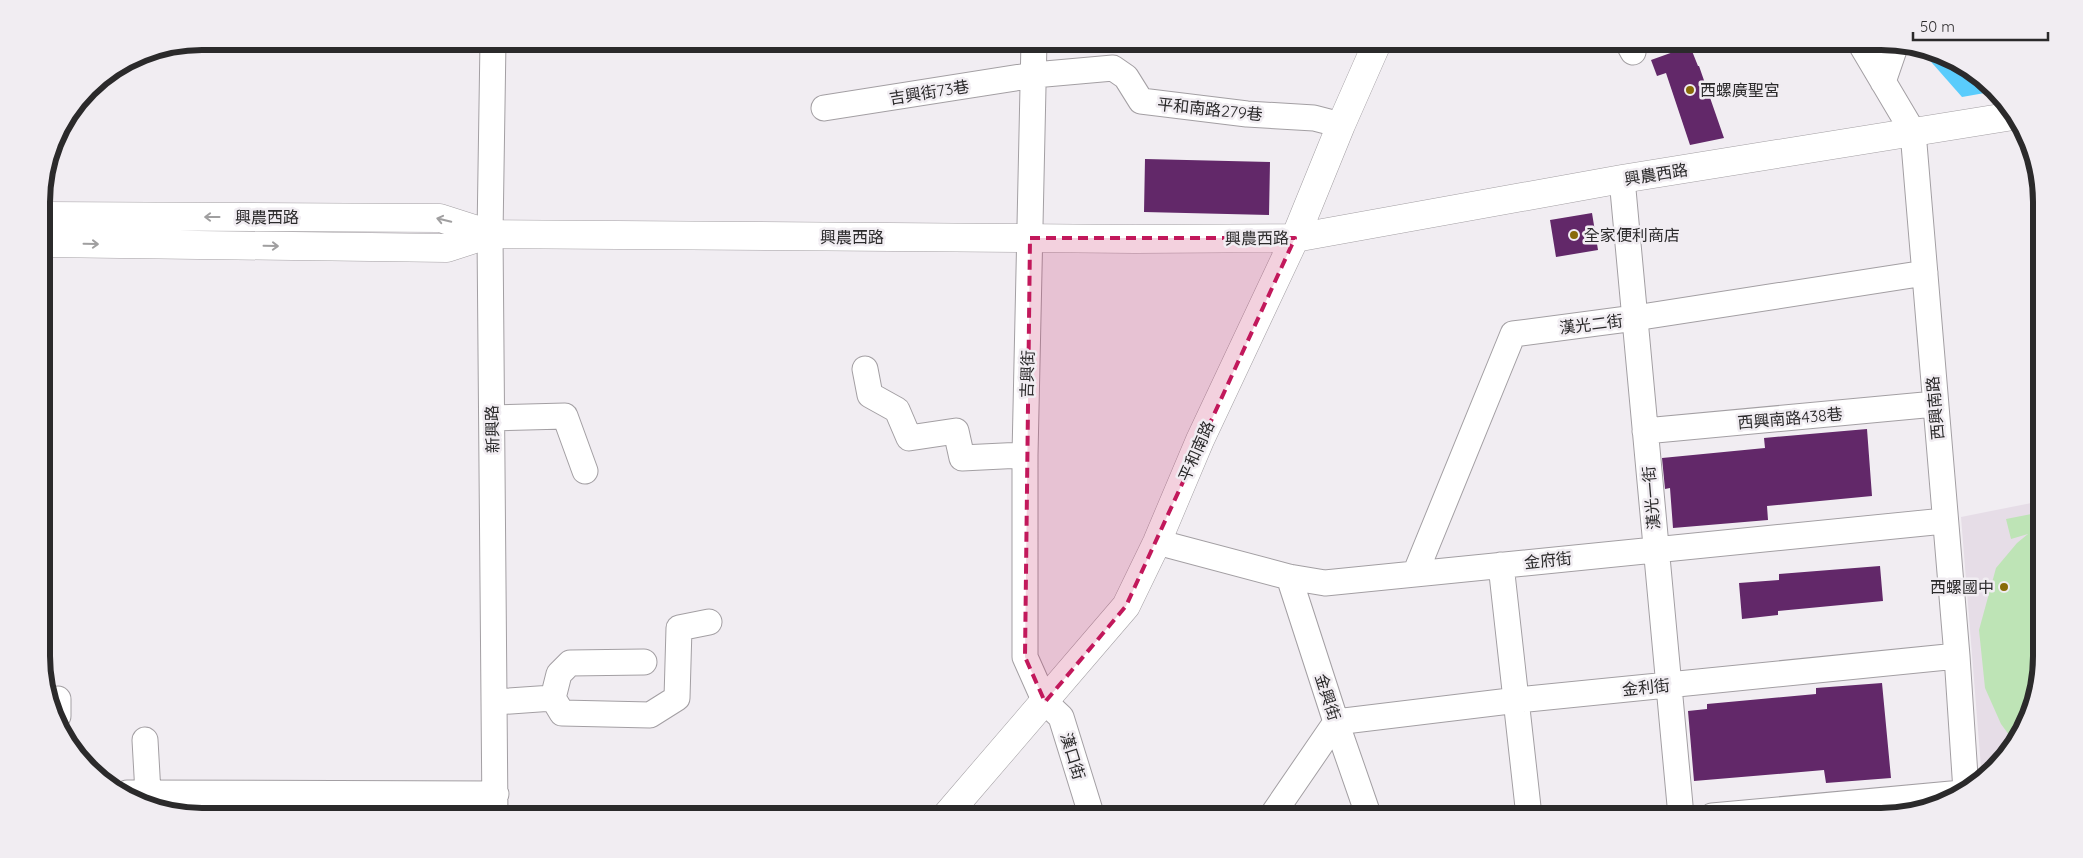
<svg xmlns="http://www.w3.org/2000/svg" width="2083" height="858" viewBox="0 0 2083 858" font-family="Quicksand,'Noto Sans TC',sans-serif">
	<style>
		.built { fill: #e6dde7 }
		.green { fill: #bee4b6 }
		.water { fill: #5accfc }
		.building { fill: #622869 }
		.lines { fill: none; stroke-linecap: round; stroke-linejoin: round }
		.minor-casing { stroke: #a39fa3; stroke-width: 27 }
		.major-casing { stroke: #a39fa3; stroke-width: 29 }
		.minor { stroke: #fff; stroke-width: 25 }
		.major { stroke: #fff; stroke-width: 28 }
		.oneway { stroke: #a09fa0 }
		.marked { fill: #c2185b; fill-opacity: 0.2; stroke: #c2185b; stroke-width: 4; stroke-dasharray: 10 6; stroke-linejoin: round }
		.poi-dot { fill: #896b09; stroke: #f1edf2; stroke-width: 2 }
		.labels { text-anchor: middle; dominant-baseline: central; stroke-width: 5; stroke-linejoin: round; paint-order: stroke }
		.poi-label { font-size: 16px; fill: #2b2a2b; stroke: #f1edf2; text-anchor: start }
		.street-label { font-size: 16px; fill: #2b2a2b; stroke: #f1edf2 }
		.rim { fill: none; stroke: #2b2a2b; stroke-width: 6 }
	</style>
	<rect width="100%" height="100%" fill="#f1edf2"/>
	<path class="built" d="M2041 501 2042 656 2033 708 2009 754 1982 780 1961 517Z"/>
	<path class="green" d="M2041 512 2042 656 2033 708 2015 743 2001 724 1985 688 1979 630 1996 568 2017 543 2028 534 2011 539 2006 519Z"/>
	<path class="water" d="M1918 47C1947 52 1975 70 1996 91L1962 97Z"/>
	<path class="building" d="M1690 46 1698 66H1699L1724 138 1690 145 1666 73 1657 76 1651 60Z
		M1145 159 1270 162 1269 215 1144 212Z
		M1592 213 1598 250 1556 257 1550 220Z
		M1867 429 1872 496 1767 506 1768 520 1673 528 1670 488 1665 489 1662 458 1765 448 1764 438Z
		M1880 566 1883 601 1778 611V615L1742 619 1739 583 1779 580V574Z
		M1882 683 1891 778 1826 783 1824 770 1694 781 1688 711 1707 709V704L1816 694V688Z"/>
	<g class="lines">
		<defs>
			<path id="minor" d="M493 41 490 234 495 817
				M1034 41 1025 455V657L1045 702 1061 717 1092 817
				M1627 41 1633 52
				M1859 41 1913 132 1957 656 1966 791
				M1883 82 1896 44
				M824 108 1034 75 1113 68 1126 77 1141 101 1247 114 1314 118 1341 125
				M1622 179 1681 816
				M865 369 870 395 897 410 909 438 956 431 962 458 1025 455
				M492 418 565 416 585 471
				M1645 431 1935 404
				M1157 542 1289 577 1325 583 1944 521
				M1501 565 1529 816
				M1415 574 1513 334 1635 318 1925 273
				M1289 577 1336 722 1369 817
				M644 662 570 663 559 674 553 698 562 713 650 715 677 698 679 628 709 622
				M58 699V716
				M495 702 553 698
				M145 740 148 793
				M127 793 496 794
				M1712 816 1962 793
				M1271 817 1336 722 1518 700 1957 656"/>
			<path id="major" d="M42 216 440 218 490 234
				M42 243 447 248 490 234 1135 239 1295 238 1622 179 2013 116
				M945 817 1126 606 1157 542 1200 440 1295 238 1341 125 1378 41"/>
		</defs>
		<use href="#minor" class="minor-casing"/>
		<use href="#major" class="major-casing"/>
		<use href="#minor" class="minor"/>
		<use href="#major" class="major"/>
	</g>
	<defs><path id="oneway-shaft" d="M-6 0H5M1.5-3L5.5 0L1.5 3" fill="none" stroke-width="1.6" stroke-linecap="round" stroke-linejoin="round" transform="scale(1.25)"/></defs>
	<g class="oneway">
		<use href="#oneway-shaft" transform="translate(212 217) rotate(-180)"/>
		<use href="#oneway-shaft" transform="translate(444 220) rotate(-166)"/>
		<use href="#oneway-shaft" transform="translate(91 244) rotate(1)"/>
		<use href="#oneway-shaft" transform="translate(271 246) rotate(1)"/>
	</g>
	<path class="marked" d="M1030 238H1295L1126 606 1045 702 1025 657Z"/>
	<g class="poi-dot">
		<circle cx="1690" cy="90" r="5"/>
		<circle cx="1574" cy="235" r="5"/>
		<circle cx="2004" cy="587" r="5"/>
	</g>
	<g class="labels">
		<g class="poi-label">
			<text x="1700" y="90">西螺廣聖宮</text>
			<text x="1584" y="235">全家便利商店</text>
			<text x="1994" y="587" text-anchor="end">西螺國中</text>
		</g>
		<g class="street-label">
			<text transform="translate(929 92) rotate(-9)">吉興街73巷</text>
			<text transform="translate(1210 109) rotate(6)">平和南路279巷</text>
			<text transform="translate(1656 174) rotate(-9)">興農西路</text>
			<text x="267" y="217">興農西路</text>
			<text x="852" y="237">興農西路</text>
			<text transform="translate(1257 238) rotate(-1)">興農西路</text>
			<text transform="translate(1591 324) rotate(-7)">漢光二街</text>
			<text transform="translate(1027 374) rotate(-88)">吉興街</text>
			<text transform="translate(1935 408) rotate(-95)">西興南路</text>
			<text transform="translate(1790 418) rotate(-5)">西興南路438巷</text>
			<text transform="translate(492 429) rotate(-91)">新興路</text>
			<text transform="translate(1196 451) rotate(-66)">平和南路</text>
			<text transform="translate(1651 498) rotate(-95)">漢光一街</text>
			<text transform="translate(1548 560) rotate(-6)">金府街</text>
			<text transform="translate(1646 687) rotate(-6)">金利街</text>
			<text transform="translate(1328 697) rotate(72)">金興街</text>
			<text transform="translate(1073 756) rotate(73)">漢口街</text>
		</g>
	</g>
	<path d="M0 0H2083V858H0ZM202 50H1881A152 152 0 0 1 2033 202V656A152 152 0 0 1 1881 808H202A152 152 0 0 1 50 656V202A152 152 0 0 1 202 50Z" fill="#f1edf2" fill-rule="evenodd"/>
	<path class="rim" d="M202 50H1881A152 152 0 0 1 2033 202V656A152 152 0 0 1 1881 808H202A152 152 0 0 1 50 656V202A152 152 0 0 1 202 50Z"/>
	<path d="M1913 32v8h135v-8" fill="none" stroke="#2b2a2b" stroke-width="2.5"/>
	<text x="1920" y="32" font-size="15" fill="#2b2a2b" stroke="#f1edf2" stroke-width="4" paint-order="stroke">50 m</text>
</svg>
